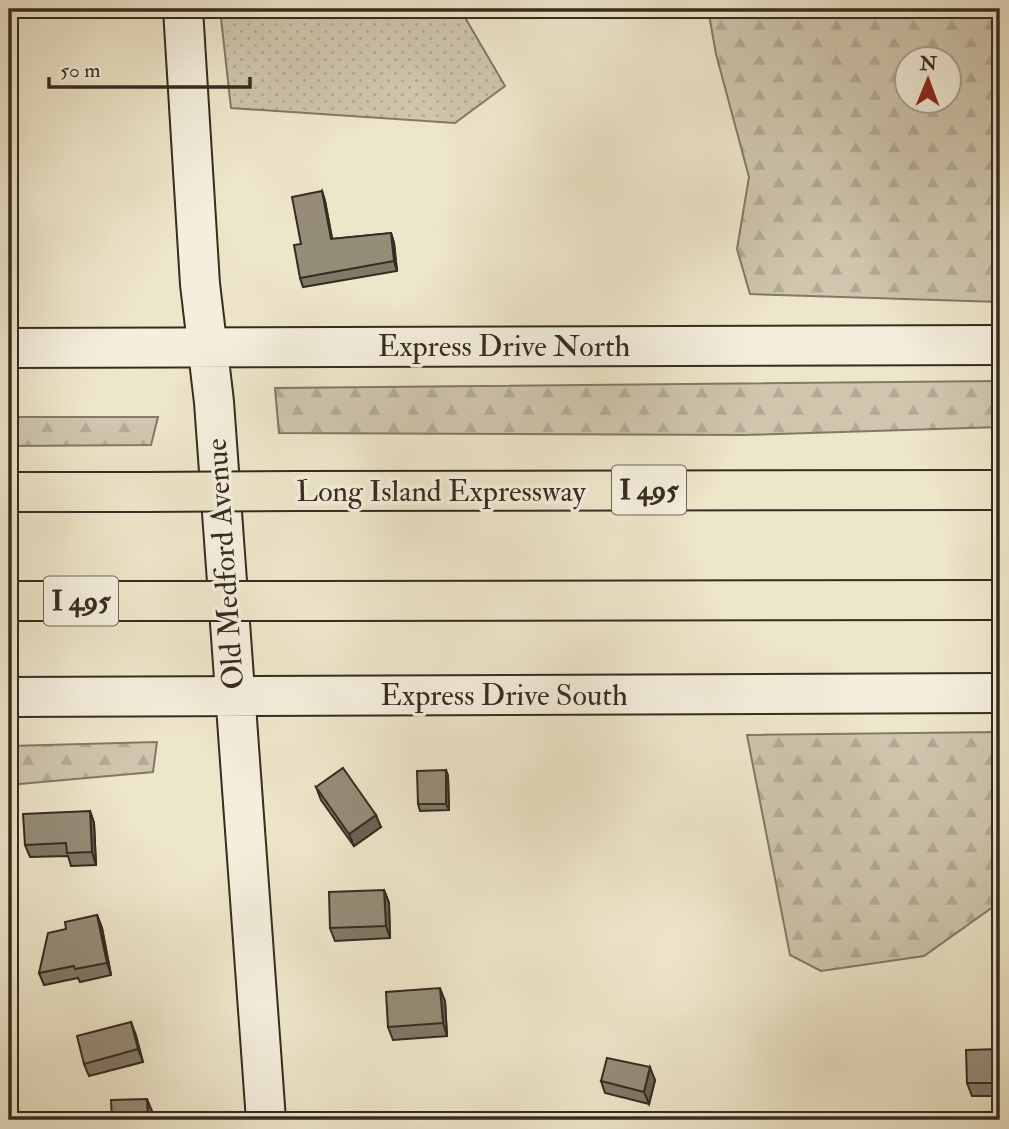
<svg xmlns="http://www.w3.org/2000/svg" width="1009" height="1129" viewBox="0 0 1009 1129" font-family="'IM FELL Double Pica',serif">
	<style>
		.grass { fill: url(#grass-dots); stroke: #827967; stroke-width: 2 }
		.forest { fill: url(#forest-firs); stroke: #827967; stroke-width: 2; fill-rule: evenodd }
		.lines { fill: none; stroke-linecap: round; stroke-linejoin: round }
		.secondary-casing { stroke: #362c21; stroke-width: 42 }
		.highway-casing { stroke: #362c21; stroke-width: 42 }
		.secondary { stroke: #f4efdd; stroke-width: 38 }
		.highway { stroke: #eee6ca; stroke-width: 38 }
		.highway-bridge-casing { stroke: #362c21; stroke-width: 42; stroke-linecap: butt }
		.highway-bridge { stroke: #eee6ca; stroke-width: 38 }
		.wall { fill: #817968; stroke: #362c21; stroke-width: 2 }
		.shaded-wall { fill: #696355; stroke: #362c21; stroke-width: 2 }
		.building { fill: #968d79; stroke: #362c21; stroke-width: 2 }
		.labels { text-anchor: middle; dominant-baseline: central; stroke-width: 7; stroke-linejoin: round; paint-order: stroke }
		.shield { fill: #f4efdd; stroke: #6f6659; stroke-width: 2 }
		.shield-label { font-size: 28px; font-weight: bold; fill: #362c21 }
		.street-label { font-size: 30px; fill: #362c21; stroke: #f4efdd }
	</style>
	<defs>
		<pattern id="grass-dots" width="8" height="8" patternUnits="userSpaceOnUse" patternTransform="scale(1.75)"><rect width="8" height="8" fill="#cfc6ad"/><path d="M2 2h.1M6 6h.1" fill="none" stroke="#b2aa95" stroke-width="1.8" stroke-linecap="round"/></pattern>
		<pattern id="forest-firs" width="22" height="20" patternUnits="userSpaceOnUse" patternTransform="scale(1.75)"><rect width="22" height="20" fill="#cfc6ad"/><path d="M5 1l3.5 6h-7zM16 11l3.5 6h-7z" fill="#b2aa95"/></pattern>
	</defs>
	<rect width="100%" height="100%" fill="#eee6ca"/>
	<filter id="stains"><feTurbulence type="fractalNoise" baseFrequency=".00286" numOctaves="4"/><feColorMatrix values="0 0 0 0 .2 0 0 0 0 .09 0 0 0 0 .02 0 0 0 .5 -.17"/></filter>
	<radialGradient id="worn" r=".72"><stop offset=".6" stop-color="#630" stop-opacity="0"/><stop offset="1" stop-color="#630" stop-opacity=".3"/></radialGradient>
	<path class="grass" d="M220 9H460L505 86 455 123 231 108Z"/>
	<path class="forest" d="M708 9H1000V302L750 294 737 249 749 177 716 54ZM908 60H950V102H908Z
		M1000 381V427L744 435 279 433 275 388Z
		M9 417H158L151 445 9 446Z
		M1000 732V907H993L924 956 821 971 790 955 747 735Z
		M157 742 153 772 9 785V746Z"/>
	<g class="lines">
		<defs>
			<path id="secondary" d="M183 9 200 284 214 402 266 1120
				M9 348 1000 345
				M9 697 1000 693"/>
			<path id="highway" d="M298 491 1000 490
				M9 492H145
				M9 601H154
				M307 601 1000 600"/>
		</defs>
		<use href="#secondary" class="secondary-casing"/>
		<use href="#highway" class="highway-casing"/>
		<use href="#secondary" class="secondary"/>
		<use href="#highway" class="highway"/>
		<defs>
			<path id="highway-bridge" d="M145 492 298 491
				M154 601H307"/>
		</defs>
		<use href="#highway-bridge" class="highway-bridge-casing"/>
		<use href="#highway-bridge" class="highway-bridge"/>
	</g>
	<path class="wall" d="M322 191 325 201 332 239 391 233 394 243 397 271 303 287 300 278 301 244Z
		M446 770 448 776 449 810 420 811 418 804Z
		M316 787 381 827 354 846 321 800Z
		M90 811 94 823 96 865 71 866 68 856 30 857 25 845Z
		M384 890 389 903 390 938 335 941 330 928Z
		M97 915 102 928 111 975 80 982 78 978 44 985 39 973 66 929Z
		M445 1001 447 1036 393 1040 388 1027Z
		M131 1022 143 1062 89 1076 84 1064Z
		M1000 1049V1096H972L967 1083Z
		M655 1080 649 1104 605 1093 601 1081Z"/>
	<path class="shaded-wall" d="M322 191 325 201 334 248 331 239Z
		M391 233 394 243 397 271 394 261Z
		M446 770 448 776 449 810 446 804Z
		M90 811 94 823 96 865 92 852Z
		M376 815 381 827 354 846 349 834Z
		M384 890 389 903 390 938 386 926Z
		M97 915 102 928 111 975 107 963Z
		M440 988 445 1001 447 1036 443 1023Z
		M131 1022 136 1035 143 1062 138 1049Z
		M650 1067 655 1080 649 1104 644 1092Z
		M147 1099 152 1111V1120H148Z"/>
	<path class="building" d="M322 191 331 239 391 233 394 261 300 278 294 245 301 244 292 197Z
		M343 768 376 815 349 834 316 787Z
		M446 770V804H418L417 771Z
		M90 811 92 852 67 853 66 843 25 845 23 814Z
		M384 890 386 926 330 928 329 892Z
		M97 915 107 963 75 969 74 966 39 973 48 933 66 929 65 922Z
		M440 988 443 1023 388 1027 386 992Z
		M131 1022 138 1049 84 1064 77 1036Z
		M1000 1049V1083H967L966 1050Z
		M607 1058 650 1067 644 1092 601 1081Z
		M147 1099 148 1120H112L111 1100Z"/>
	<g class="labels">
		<g class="shield">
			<rect x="612" y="465.5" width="74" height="49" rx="5"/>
			<rect x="44" y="576.5" width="74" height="49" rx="5"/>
		</g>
		<g class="shield-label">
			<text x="649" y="490">I 495</text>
			<text x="81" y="601">I 495</text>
		</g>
		<g class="street-label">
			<text x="504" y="346">Express Drive North</text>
			<text x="441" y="491">Long Island Expressway</text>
			<text transform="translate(225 564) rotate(-94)">Old Medford Avenue</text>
			<text x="504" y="695">Express Drive South</text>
		</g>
	</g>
	<rect width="1009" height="1129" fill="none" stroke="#eee6ca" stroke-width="35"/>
	<rect x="10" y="10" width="988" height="1108" fill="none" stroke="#362c21" stroke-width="3.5"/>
	<rect x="18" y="18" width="974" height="1094" fill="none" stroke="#362c21" stroke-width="2"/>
	<g transform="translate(928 80) rotate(1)"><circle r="33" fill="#f4efdd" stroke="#a8a192" stroke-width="2"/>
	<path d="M0-5L12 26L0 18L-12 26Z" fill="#8f2418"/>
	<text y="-10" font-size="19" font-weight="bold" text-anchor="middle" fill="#362c21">N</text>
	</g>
	<path d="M49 77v10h201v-10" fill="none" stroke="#362c21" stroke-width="3.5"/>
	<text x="60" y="77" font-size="21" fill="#362c21" stroke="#f4efdd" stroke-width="5" paint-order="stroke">50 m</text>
	<rect width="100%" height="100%" filter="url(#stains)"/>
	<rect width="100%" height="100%" fill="url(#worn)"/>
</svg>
